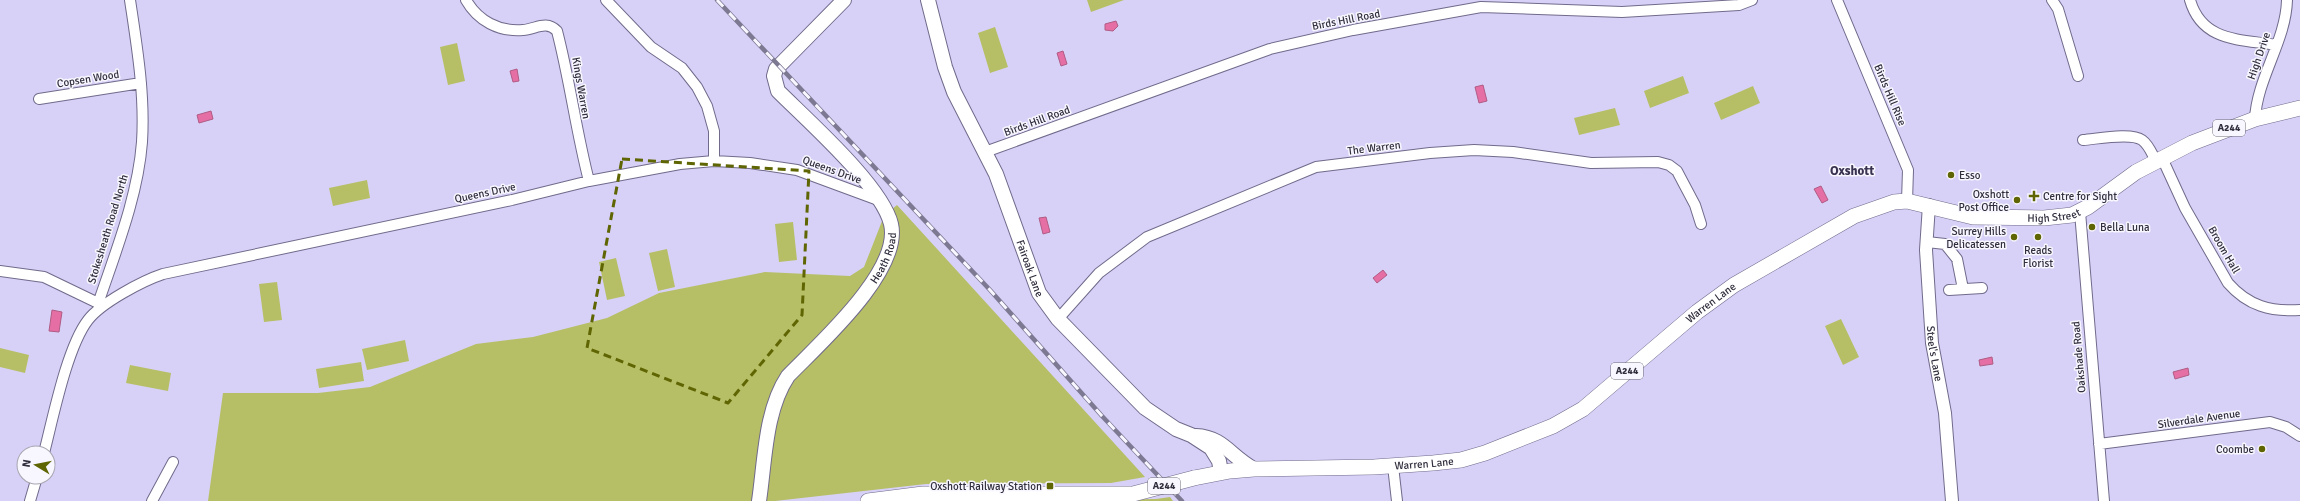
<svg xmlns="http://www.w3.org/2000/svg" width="2300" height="501" viewBox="0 0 2300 501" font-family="Signika,sans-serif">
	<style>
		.green { fill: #b6bf66 }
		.water { fill: #e56fa4; stroke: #af5c85 }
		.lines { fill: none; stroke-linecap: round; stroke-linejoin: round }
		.minor-casing { stroke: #716a8b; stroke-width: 12 }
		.tertiary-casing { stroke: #716a8b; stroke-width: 14 }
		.secondary-casing { stroke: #716a8b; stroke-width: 16 }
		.primary-casing { stroke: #716a8b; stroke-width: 16 }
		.minor { stroke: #fff; stroke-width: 10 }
		.tertiary { stroke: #fff; stroke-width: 12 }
		.secondary { stroke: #fff; stroke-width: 14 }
		.primary { stroke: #fff; stroke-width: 15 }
		.rail-casing { stroke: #7e7993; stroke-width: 4.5 }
		.rail { stroke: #f8f6fe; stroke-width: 3; stroke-dasharray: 9; stroke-linecap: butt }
		.primary-bridge-casing { stroke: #716a8b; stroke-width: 16; stroke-linecap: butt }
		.primary-bridge { stroke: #fff; stroke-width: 15 }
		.marked { fill: none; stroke: #5f6503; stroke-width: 3; stroke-dasharray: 8 5; stroke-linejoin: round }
		.poi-dot { fill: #5f6503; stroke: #f8f6fe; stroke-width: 1.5 }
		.labels { text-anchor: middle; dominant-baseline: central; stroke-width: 3; stroke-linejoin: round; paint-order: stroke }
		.shield { fill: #f8f6fe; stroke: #6d6a77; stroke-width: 1 }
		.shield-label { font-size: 10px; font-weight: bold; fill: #312e3d }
		.street-label { font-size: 11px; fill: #312e3d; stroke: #f8f6fe }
		.poi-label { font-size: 11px; fill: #312e3d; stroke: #f8f6fe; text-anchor: end }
		.quarter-label { font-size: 13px; font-weight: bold; fill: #393250; stroke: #f8f6fe }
	</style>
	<rect width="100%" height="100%" fill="#d8d1f7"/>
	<path class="green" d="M1087 0H1124L1091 12Z
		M995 27 1008 67 990 73 978 33Z
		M457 43 465 81 448 85 440 47Z
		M1683 76 1689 93 1650 108 1644 91Z
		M1753 86 1760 103 1721 120 1714 103Z
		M1615 108 1620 125 1579 135 1574 118Z
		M367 180 370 198 333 206 329 188Z
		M897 205 1145 477 1111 483 926 484 775 501H208L223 393H318L370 387 476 344 533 337 607 318 659 293 765 272 850 276 864 267 884 216Z
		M793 222 797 260 779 262 775 224Z
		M667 249 675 287 658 291 649 253Z
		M616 258 625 296 607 300 599 262Z
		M277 282 282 320 264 322 259 284Z
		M1841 319 1859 357 1843 365 1825 326Z
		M405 340 409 361 367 370 362 349Z
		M0 348 29 355 25 373 0 367Z
		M361 362 364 381 319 388 316 369Z
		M130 365 171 373 168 391 126 383Z
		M1170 497 1173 501H1022L1156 499Z"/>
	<path class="water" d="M1116 21 1118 26 1113 31 1105 30V24Z
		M1063 51 1067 64 1061 66 1057 53Z
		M517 69 519 81 513 82 510 71Z
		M1483 85 1487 101 1479 103 1475 87Z
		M211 111 213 119 199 123 197 115Z
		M1821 186 1828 200 1822 203 1814 189Z
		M1046 217 1050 232 1043 234 1039 218Z
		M1383 270 1387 275 1377 283 1373 278Z
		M52 310 62 312 59 332 49 331Z
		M1992 357 1993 364 1980 366 1979 360Z
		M2188 368 2189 375 2175 379 2173 372Z"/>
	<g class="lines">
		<defs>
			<path id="minor" d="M466 0C478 21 499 32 523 30 536 29 546 20 557 31 570 81 576 131 589 181
				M606 0 651 47 682 68 697 87 707 106 714 131V161
				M1837 0 1908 170 1907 201
				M2052 0 2058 9 2078 76
				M2190 0C2202 42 2240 39 2276 45
				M39 99 141 83
				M2255 119C2257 78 2286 41 2287 0
				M2083 140C2097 139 2131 132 2142 140 2149 145 2152 154 2156 161
				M985 152 1270 49 1353 30 1481 7 1622 12 1739 5 1752 0
				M2162 158 2185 208 2228 283C2248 306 2271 312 2300 310
				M2080 212 2104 501
				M1927 242 1945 244 1957 259 1963 289
				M0 271 44 277 98 303
				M1949 290 1982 288
				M99 309 100 298C117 248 138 195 142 142 145 94 137 47 130 0
				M1058 319 1099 273 1147 237 1316 167 1430 153 1474 150 1513 152 1591 163 1658 162 1669 165 1677 171 1695 205 1701 224
				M2099 444 2270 422 2286 427 2300 436
				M44 453C53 418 67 347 88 320 101 303 142 281 163 274L512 200 589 181 680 164 714 161 750 163 797 170 881 201
				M1393 466 1397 501
				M30 501 37 477
				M152 501 173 462"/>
			<g id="tertiary">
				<path id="s1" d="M1929 205 1926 250 1932 343 1945 413 1952 501"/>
			</g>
			<g id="secondary">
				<path id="s2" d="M928 0 945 67 954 92 996 174 1039 293 1058 319 1145 408 1176 429 1191 435 1211 448 1219 461 1221 472"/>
				<path d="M1196 436C1223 437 1231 457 1254 469"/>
				<path id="s3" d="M759 501C765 461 765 410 788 376 818 345 902 271 891 224 882 186 807 120 778 91L774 76 776 69 844 0"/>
			</g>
			<g id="primary">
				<path id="s4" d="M1194 478 1230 471 1254 469 1374 467 1433 463 1461 460 1485 453 1553 426 1583 409 1697 312 1734 285 1854 216 1894 202 1907 201 1973 217 2044 218 2072 215 2088 207 2136 172 2192 143 2255 119 2300 108"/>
				<path d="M868 501 923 494H1133"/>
			</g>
		</defs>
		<use href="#minor" class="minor-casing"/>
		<use href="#tertiary" class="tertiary-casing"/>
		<use href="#secondary" class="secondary-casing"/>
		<use href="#primary" class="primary-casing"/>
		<use href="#minor" class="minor"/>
		<use href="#tertiary" class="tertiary"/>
		<use href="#secondary" class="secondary"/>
		<use href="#primary" class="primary"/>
		<defs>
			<path id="rail" d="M717 0 990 290 1102 416 1182 501"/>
		</defs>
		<use href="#rail" class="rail-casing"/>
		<use href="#rail" class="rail"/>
		<defs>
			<path id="primary-bridge" d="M1133 494 1194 478"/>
		</defs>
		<use href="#primary-bridge" class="primary-bridge-casing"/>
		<use href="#primary-bridge" class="primary-bridge"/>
	</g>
	<path class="marked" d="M622 159 809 171 802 315 728 403 587 348Z"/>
	<g class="poi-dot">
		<circle cx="1951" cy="175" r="4"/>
		<path d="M2032 190h4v4h4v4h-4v4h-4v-4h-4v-4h4z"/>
		<circle cx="2017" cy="200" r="4"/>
		<circle cx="2092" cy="227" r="4"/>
		<circle cx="2014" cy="237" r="4"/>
		<circle cx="2038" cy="237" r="4"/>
		<circle cx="2262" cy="449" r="4"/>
		<rect x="1046" y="482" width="8" height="8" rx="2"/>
	</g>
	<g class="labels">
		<g class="shield">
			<rect x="2213" y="120" width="32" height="16" rx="3"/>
			<rect x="1611" y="363" width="32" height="16" rx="3"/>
			<rect x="1148" y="478" width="32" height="16" rx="3"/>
		</g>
		<g class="shield-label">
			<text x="2229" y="128">A244</text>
			<text x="1627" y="371">A244</text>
			<text x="1164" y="486">A244</text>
		</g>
		<g class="street-label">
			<text transform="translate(1346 20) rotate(-11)">Birds Hill Road</text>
			<text transform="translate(2259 56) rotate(-71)">High Drive</text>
			<text transform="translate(88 79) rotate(-9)">Copsen Wood</text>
			<text transform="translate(581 88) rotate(80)">Kings Warren</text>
			<text transform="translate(1890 95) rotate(67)">Birds Hill Rise</text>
			<text transform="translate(1037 121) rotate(-20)">Birds Hill Road</text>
			<text transform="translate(1374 148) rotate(-7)">The Warren</text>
			<text transform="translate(832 170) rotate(20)">Queens Drive</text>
			<text transform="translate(485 193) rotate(-12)">Queens Drive</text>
			<text stroke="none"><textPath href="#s4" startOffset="939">High Street</textPath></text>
			<text transform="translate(108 229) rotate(-73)">Stokesheath Road North</text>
			<text transform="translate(2224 250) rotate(60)">Broom Hall</text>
			<text stroke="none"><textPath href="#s3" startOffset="283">Heath Road</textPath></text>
			<text stroke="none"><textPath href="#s2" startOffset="288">Fairoak Lane</textPath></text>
			<text stroke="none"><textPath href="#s4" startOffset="567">Warren Lane</textPath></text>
			<text stroke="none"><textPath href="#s1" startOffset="149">Steel's Lane</textPath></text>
			<text transform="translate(2079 357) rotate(-95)">Oakshade Road</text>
			<text transform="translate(2199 419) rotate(-8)">Silverdale Avenue</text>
			<text stroke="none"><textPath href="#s4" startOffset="231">Warren Lane</textPath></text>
		</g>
		<g class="poi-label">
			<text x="1959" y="175" text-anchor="start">Esso</text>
			<text x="2009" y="194">Oxshott<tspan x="2009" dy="13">Post Office</tspan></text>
			<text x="2043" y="196" text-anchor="start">Centre for Sight</text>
			<text x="2100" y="227" text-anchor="start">Bella Luna</text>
			<text x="2006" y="231">Surrey Hills<tspan x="2006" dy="13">Delicatessen</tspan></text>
			<text x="2038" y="250" text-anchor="middle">Reads<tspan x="2038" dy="13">Florist</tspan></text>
			<text x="2254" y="449">Coombe</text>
			<text x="1042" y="486">Oxshott Railway Station</text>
		</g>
		<g class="quarter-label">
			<text x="1852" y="171">Oxshott</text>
		</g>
	</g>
	<g transform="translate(36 465) rotate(280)"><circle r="19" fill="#f8f6fe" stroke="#a8a6b1"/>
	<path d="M0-3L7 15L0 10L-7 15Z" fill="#5f6503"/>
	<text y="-6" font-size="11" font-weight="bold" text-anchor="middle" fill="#312e3d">N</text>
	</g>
</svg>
